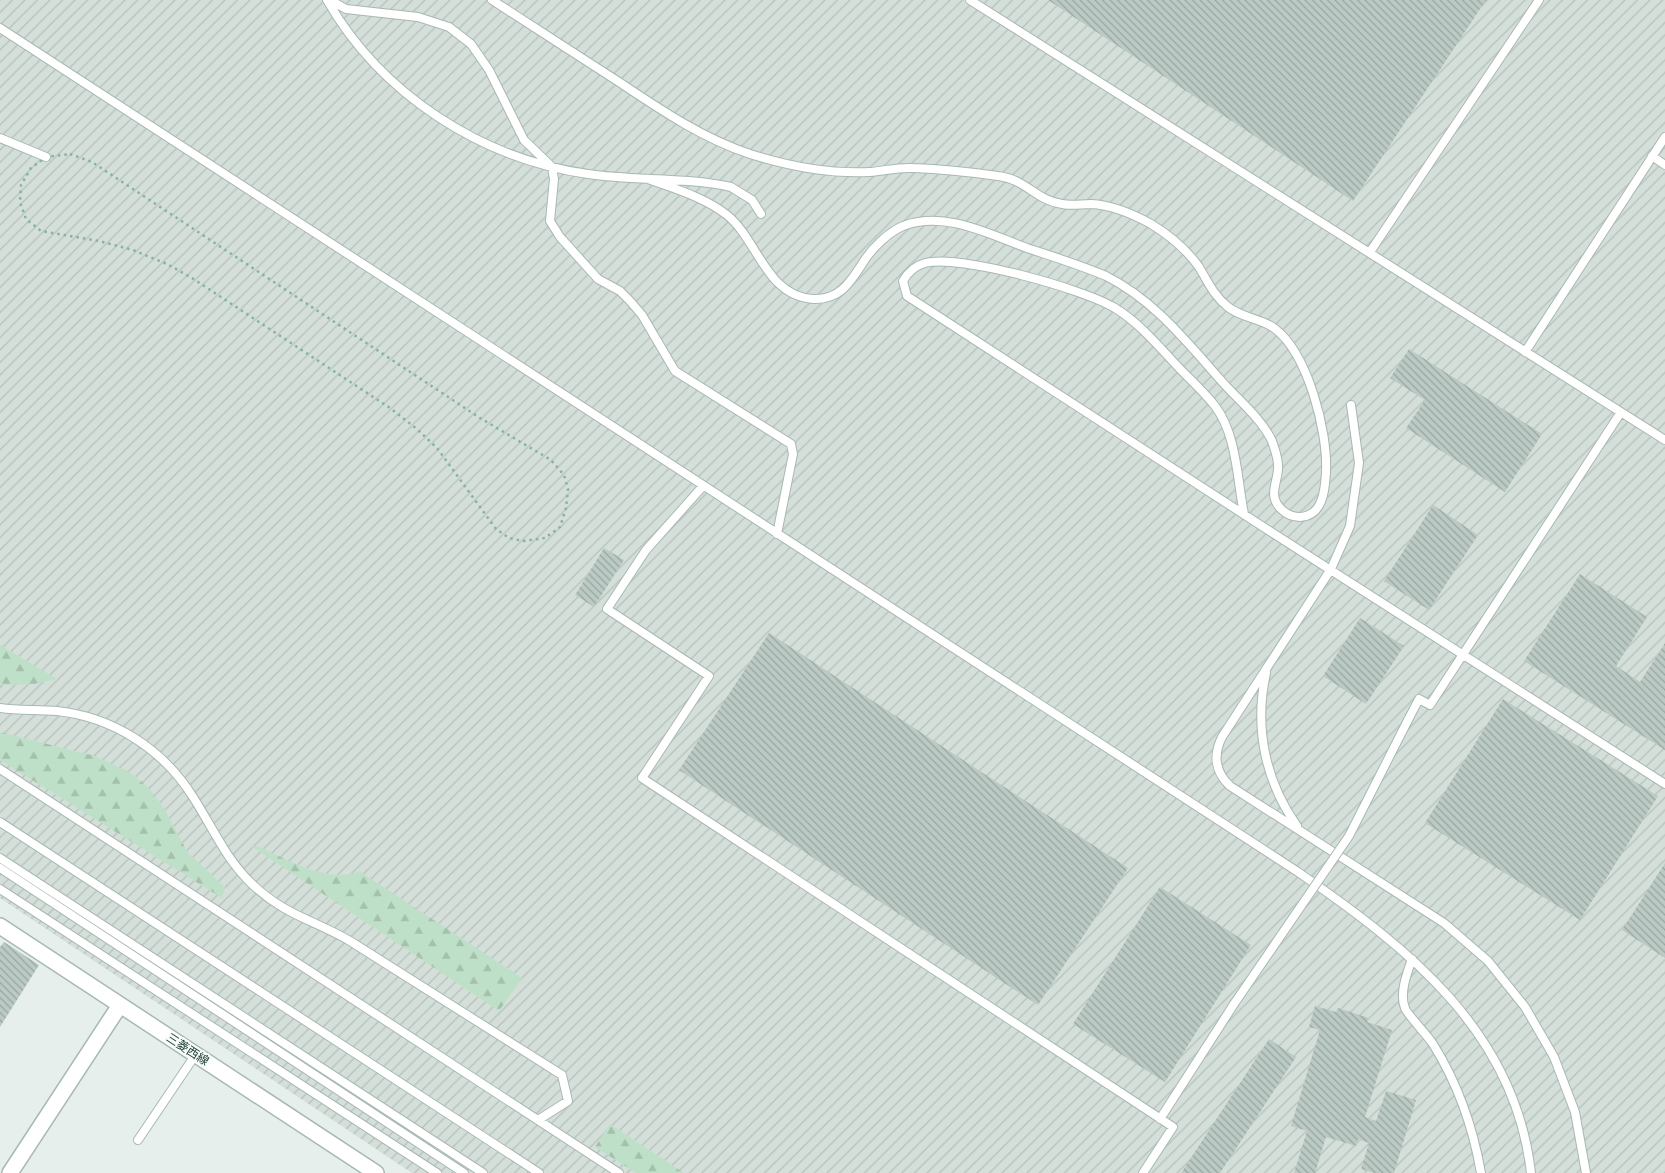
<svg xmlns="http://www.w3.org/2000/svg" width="1665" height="1173" viewBox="0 0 1665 1173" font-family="Mulish,'Noto Sans JP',sans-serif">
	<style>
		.industrial { fill: url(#industrial-furrows) }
		.forest { fill: url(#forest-firs) }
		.building { fill: url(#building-back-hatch) }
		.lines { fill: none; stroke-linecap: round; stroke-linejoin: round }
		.service-casing { stroke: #a8b8b2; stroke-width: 10 }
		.minor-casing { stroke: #a8b8b2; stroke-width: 18 }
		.path { stroke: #86b3a5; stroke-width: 2.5; stroke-dasharray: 2.5 4; stroke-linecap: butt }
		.service { stroke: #fff; stroke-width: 8 }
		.minor { stroke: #fff; stroke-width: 15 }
		.service-bridge-casing { stroke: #a8b8b2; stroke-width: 10; stroke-linecap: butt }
		.service-bridge { stroke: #fff; stroke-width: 8 }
		.labels { text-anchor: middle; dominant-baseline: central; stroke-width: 4; stroke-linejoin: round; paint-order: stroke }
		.street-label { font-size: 12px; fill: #24423a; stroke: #f7fbf9 }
	</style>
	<defs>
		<pattern id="industrial-furrows" width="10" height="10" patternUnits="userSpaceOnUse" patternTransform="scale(1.25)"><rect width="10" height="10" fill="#d4dfda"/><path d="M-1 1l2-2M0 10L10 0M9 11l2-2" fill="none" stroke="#b6c1bc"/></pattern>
		<pattern id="forest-firs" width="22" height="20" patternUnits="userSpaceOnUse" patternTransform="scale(1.25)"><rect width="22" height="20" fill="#bfe0c8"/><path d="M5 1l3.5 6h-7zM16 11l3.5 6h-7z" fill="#a4c1ad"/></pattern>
		<pattern id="building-back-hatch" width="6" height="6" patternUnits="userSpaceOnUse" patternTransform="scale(1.25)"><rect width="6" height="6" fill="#bbcac4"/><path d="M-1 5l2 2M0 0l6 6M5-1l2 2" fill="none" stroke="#98a6a0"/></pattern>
	</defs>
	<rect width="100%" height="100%" fill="#e6efeb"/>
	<path class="industrial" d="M0 0H1665V1173H412L0 898Z"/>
	<path class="forest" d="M0 645 57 679 35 684 0 685Z
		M0 732 95 756 129 772 147 786 162 805 188 853 225 887 222 898 0 760Z
		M251 846C261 845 267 851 276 855 300 866 333 882 359 871L522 978 499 1011Z
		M610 1124 684 1173H636L595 1147Z"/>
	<path class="building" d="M1048 0H1486L1353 201Z
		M1409 349 1542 434 1505 492 1406 428 1425 400 1390 378Z
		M1433 505 1478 535 1429 610 1384 581Z
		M604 548 624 560 594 607 575 595Z
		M1580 574 1647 617 1616 666 1640 682 1665 643V750L1524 661Z
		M1360 618 1404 646 1366 704 1323 676Z
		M769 633 1128 868 1038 1005 679 770Z
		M1503 699 1658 796 1580 920 1425 823Z
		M1665 863V958L1622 930Z
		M1160 887 1251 945 1165 1082 1073 1024Z
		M4 942 39 965 0 1027V947Z
		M1315 1006 1336 1012 1338 1008 1369 1018 1367 1022 1392 1030 1365 1117 1376 1121 1386 1091 1416 1100 1394 1173H1374L1361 1169 1369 1143 1358 1139 1356 1146 1326 1137 1315 1173H1294L1307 1131 1291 1126 1320 1030 1309 1027Z
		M1269 1039 1296 1057 1220 1173H1181Z"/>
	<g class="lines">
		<defs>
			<path id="service" d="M327 0C381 94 481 159 588 174 635 181 685 177 731 187L752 200 761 214
				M330 0 346 9 418 17 449 27 471 44 489 70 524 140 552 167 554 179 550 221 560 237 598 279 620 291 630 301 642 315 675 371 791 444 793 454 777 534
				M492 0C534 27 577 55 619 82 661 110 702 138 750 154 788 166 830 174 870 172 884 171 898 167 913 168 941 169 970 172 998 176 1026 179 1035 200 1062 204 1072 206 1081 204 1091 204 1112 205 1133 214 1151 224 1169 235 1187 250 1199 267 1208 282 1214 296 1228 307 1242 318 1260 318 1274 328 1308 353 1328 432 1326 472 1325 490 1323 516 1300 517 1293 517 1286 514 1281 509 1268 496 1277 484 1278 469 1279 460 1275 450 1272 441 1262 420 1242 403 1226 386 1189 345 1156 301 1106 276 1080 265 1054 257 1027 248 989 234 944 210 903 226 889 232 873 247 864 261 851 281 841 300 813 299 766 296 758 240 727 215 704 197 675 189 648 179
				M970 0 1665 440
				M0 28 1298 872C1408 948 1515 1031 1531 1173
				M0 138 46 157
				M1652 156 1665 165
				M1370 252 1539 0
				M1525 352 1665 137
				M1351 405 1359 463 1350 526 1331 569 1222 737C1213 755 1215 772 1230 786L1444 923 1488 961 1525 1007 1554 1057 1575 1112 1586 1173
				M703 486 646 550 607 609 709 676 642 778 1173 1127 1143 1173
				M1244 514C1237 479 1237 435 1215 406 1205 393 1192 381 1181 370 1160 348 1141 324 1115 308 1084 289 959 254 925 263 914 266 908 272 903 281L907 296C1159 460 1411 623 1665 784
				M1266 673C1254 727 1265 781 1297 826
				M0 708C19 711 38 709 57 711 113 717 163 749 193 797 213 828 225 858 252 884 284 915 314 920 350 941L562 1075 568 1101 538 1120
				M1408 720 1419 699 1430 705 1621 412
				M0 769 619 1173
				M0 822 539 1173
				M0 858 483 1173
				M0 868 464 1173
				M0 889 437 1173
				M1412 959C1407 973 1399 994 1405 1008 1406 1013 1428 1036 1433 1044 1458 1084 1473 1127 1481 1173
				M1160 1119 1234 1004
				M138 1140 196 1054"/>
			<path id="minor" d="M0 926 376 1173
				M10 1173 120 1005"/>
		</defs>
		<use href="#service" class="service-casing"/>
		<use href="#minor" class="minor-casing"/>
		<path class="path" d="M70 154 92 162 480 418 551 460 564 475 568 489 566 508 560 527 545 538 523 541 509 538 496 529 437 448 417 429 390 408 192 278 167 264 133 250 99 241 41 231 26 219 20 202 21 185 31 168 46 157Z"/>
		<use href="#service" class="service"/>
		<use href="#minor" class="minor"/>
		<defs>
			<path id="service-bridge" d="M1234 1004 1349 836 1408 720"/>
		</defs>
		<use href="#service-bridge" class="service-bridge-casing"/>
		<use href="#service-bridge" class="service-bridge"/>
	</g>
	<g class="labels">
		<g class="street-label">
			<text transform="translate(188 1049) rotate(33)">三菱西線</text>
		</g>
	</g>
</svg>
